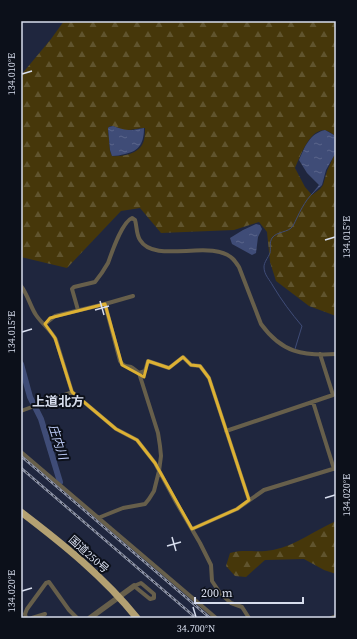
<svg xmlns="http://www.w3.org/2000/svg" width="357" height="639" viewBox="0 0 357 639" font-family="'Source Serif 4','Noto Sans JP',serif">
	<defs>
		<pattern id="forest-firs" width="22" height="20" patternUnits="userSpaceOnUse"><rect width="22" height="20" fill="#46370a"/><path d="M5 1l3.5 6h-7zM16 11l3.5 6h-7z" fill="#60542e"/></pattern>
		<pattern id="water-ripples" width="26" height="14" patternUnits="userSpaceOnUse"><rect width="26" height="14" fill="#3f4c77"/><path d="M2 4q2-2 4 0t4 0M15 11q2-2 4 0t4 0" fill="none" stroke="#5a658b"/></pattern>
	</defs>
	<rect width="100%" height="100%" fill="#1f263e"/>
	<path fill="url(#forest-firs)" fill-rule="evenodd" d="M 64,21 L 336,21 L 336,143 L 334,135 C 314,117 301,154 295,168 L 305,187 L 312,195 L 320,189 L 323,185 L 327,171 L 336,151 L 336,316 L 309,306 L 276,281 L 270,262 L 267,232 L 259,222 L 234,230 L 161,233 L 140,208 L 121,211 L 67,268 L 21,257 L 21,75 L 51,39 ZM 110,126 C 115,126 118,128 122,130 C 130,131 138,128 145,128 C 145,133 145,140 142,145 C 137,154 122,157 112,156 L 110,151 L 108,128 Z
		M 336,521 L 336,574 L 324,570 L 304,559 L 265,560 L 246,577 L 235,576 L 226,566 L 230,553 C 244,549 258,553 273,550 C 297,545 315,530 336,521 Z"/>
	<path fill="url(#water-ripples)" d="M 113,126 C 126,131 131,131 144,128 C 144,142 140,151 125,154 C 120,155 117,156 112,156 L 110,150 L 108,128 L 109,127 Z
		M 325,130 L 334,135 L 336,144 L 335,154 L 326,170 L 322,185 L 311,195 L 319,185 L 307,173 L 299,160 C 305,147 309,134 325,130 Z
		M 256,224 L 260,225 L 262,229 L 258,237 L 256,253 L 252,255 L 232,244 L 230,238 L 243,230 Z"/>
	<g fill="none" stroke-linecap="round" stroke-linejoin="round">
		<path stroke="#3f4c77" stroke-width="1" d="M 295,349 L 302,326 C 291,313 282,301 273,286 C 270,280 264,275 264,267 C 264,262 268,258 270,253 C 271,248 269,243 272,238 C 277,231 288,233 293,226 C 299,214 304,201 314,192"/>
		<path stroke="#3f4c77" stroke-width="6" d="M 21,364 L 30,397 L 41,419 L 60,482"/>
		<path stroke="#675f4b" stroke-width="4" d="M 21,286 C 28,295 30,306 36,315 C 42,324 51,330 56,340 L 72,392 L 116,429 L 137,440 L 155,463 L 176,502 L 200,543 L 211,565 L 212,581 L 220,593 L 231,603 L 242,607 L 249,618
			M 78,310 L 72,289 L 74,287 L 95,282 C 100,276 104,270 108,263 C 112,252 122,222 132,218 L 135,220 C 137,226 136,234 140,240 C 155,265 212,238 233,259 C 235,261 237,264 239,267 L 261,324 C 282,353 303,356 336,354
			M 45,324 L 55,316 L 105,304 L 133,296
			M 139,373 L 145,371 L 148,361 L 169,368 L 183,357 L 191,365 L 200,366 L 209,378 L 249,500
			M 313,402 L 334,469
			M 21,411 L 72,392
			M 226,431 L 333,395 L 320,354
			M 21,452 L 216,618
			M 98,518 L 123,508 L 145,504 L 149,499 L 154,491 L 159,471 L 161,456 L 160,446 L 158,433 L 139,373 C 136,371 133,368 131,367 C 125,366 123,366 120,361 L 105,304
			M 192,529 L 237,509 L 264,490 L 336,468
			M 141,583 L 154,594 L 154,598 L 150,599 L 134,586 Z
			M 26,618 L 25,614 L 27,609 L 46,583 L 49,582 L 69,610 L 77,618
			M 32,618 L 45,614
			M 331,618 L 336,616"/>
		<path stroke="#675f4b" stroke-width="5.5" d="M 90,618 L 134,586"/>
		<path stroke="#b4a172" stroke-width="7" d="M 21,512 C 63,544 104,577 137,618"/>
		<g stroke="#8f95a8" stroke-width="2.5">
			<path id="rail" d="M 21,456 L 210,618
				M 21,468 L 196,618"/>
		</g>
		<use href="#rail" stroke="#0c101a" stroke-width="1" stroke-dasharray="3" stroke-linecap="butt"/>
	</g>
	<path fill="none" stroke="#ddb133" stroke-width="3" stroke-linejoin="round" d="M 105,304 L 122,365 L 144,377 L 148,361 L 169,368 L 183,357 L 191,365 L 200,366 L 209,378 L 249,500 L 237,509 L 192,529 L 155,463 L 137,440 L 116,429 L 72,392 L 55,338 L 45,324 L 50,318 Z"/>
	<path fill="none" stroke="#d7dded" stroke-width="1.5" d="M 22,74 L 32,71M 325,240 L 335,237M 100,301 L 104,315M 95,310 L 109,306M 22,332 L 32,329M 325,498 L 335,495M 172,537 L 176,551M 167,546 L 181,542M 22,591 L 32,588M 193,607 L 196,617"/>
	<g text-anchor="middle" stroke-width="4" stroke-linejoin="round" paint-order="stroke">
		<g font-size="11" fill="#d7dded" stroke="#0c101a">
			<text transform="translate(89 554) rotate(42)" y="4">国道250号</text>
		</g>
		<g font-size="12" font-style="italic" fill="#beccf7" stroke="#0c101a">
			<text transform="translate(58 442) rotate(72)" y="4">庄内川</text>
		</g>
		<g font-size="13" font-weight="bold" fill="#d7dded" stroke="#0c101a">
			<text x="58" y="406">上道北方</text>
		</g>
	</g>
	<rect width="357" height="639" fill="none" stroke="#0c101a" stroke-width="44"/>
	<path d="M195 597v6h108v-6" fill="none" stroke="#d7dded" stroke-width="2"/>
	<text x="201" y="597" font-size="12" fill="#d7dded" stroke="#0c101a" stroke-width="3" paint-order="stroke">200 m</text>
	<rect x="22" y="22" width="313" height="595" fill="none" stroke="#d7dded" stroke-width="1.5"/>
	<g font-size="10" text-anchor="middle" fill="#d7dded">
		<text transform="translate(11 74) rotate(-90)" y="4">134.010°E</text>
		<text transform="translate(346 237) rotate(-90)" y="4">134.015°E</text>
		<text transform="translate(11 332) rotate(-90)" y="4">134.015°E</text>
		<text transform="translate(346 495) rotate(-90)" y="4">134.020°E</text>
		<text transform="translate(11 591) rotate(-90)" y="4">134.020°E</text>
		<text x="196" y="632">34.700°N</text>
	</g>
</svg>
